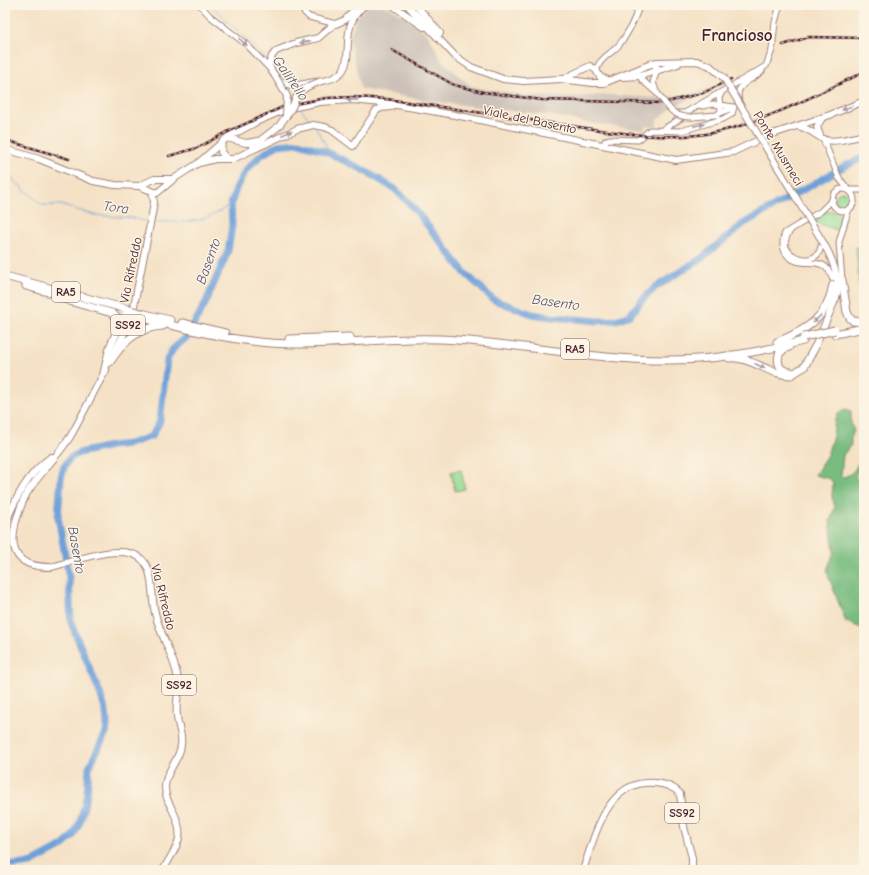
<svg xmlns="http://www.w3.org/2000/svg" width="869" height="875" viewBox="0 0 869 875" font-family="'Comic Neue',sans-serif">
	<rect width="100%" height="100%" fill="#fcf5e5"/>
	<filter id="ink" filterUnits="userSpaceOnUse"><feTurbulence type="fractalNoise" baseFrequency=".025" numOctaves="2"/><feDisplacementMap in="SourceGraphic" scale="8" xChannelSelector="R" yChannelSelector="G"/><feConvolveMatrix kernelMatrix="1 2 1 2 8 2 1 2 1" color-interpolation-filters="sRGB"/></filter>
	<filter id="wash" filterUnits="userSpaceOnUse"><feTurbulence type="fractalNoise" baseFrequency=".012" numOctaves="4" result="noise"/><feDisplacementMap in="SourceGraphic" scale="16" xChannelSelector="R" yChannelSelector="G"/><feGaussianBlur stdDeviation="0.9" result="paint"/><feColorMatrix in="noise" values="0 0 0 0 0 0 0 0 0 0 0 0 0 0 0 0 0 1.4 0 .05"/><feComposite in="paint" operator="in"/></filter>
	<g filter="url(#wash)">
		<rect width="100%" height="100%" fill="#f5e2c6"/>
		<path fill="#cdc2b9" d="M 382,5 L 392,9 L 419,26 L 429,36 L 442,61 L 471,86 L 484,89 L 530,96 L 569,97 L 609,95 L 657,98 L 683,95 L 708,89 L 709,92 L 674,106 L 657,120 L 657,127 L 646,126 L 644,130 L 588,123 L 555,116 L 430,101 L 361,89 L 349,38 L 357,16 L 368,6 Z"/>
		<path fill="#96dd96" stroke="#707e60" d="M835 200a8 8 0 1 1 16 0a8 8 0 1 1-16 0Z
			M 833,211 L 842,217 L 843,221 L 840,231 L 817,223 L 813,219 L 824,212 Z
			M 864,246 L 864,305 L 861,306 L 856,247 Z
			M 461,470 L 465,489 L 455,491 L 451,472 Z"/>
		<path fill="#78bc7f" stroke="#616e55" d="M 846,409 L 851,411 L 851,424 L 854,431 L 851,438 L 851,445 L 843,455 L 841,475 L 843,477 C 854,475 857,465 862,457 L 864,461 L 855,476 L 859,482 L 864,482 L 864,629 L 846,622 L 828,575 L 827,570 L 834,552 L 830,521 L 835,507 L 832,497 L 833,483 L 830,479 L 815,475 L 827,455 L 833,436 L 835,419 L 838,414 Z"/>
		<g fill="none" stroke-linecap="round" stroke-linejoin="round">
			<path stroke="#6ea0d9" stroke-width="1" d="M 211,5 L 268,61
				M 273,66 L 282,78
				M 288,87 L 293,96
				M 300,108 L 312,122
				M 316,128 L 326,145 L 328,153
				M 5,175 L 11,178 L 42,205 L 61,205 L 94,215 L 133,218 L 147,222
				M 153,222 C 188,221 200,226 231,204"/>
			<path stroke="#6ea0d9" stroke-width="7" d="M 5,864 L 16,865 L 31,863 L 61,847 L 73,836 L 80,822 L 87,794 L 89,767 L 106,733 L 107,724 L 106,712 L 100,693 L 71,623 L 69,578 L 58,517 L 61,478 L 64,467 L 70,458 L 79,453 L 111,446 L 129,444 L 152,436 L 160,421 L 167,360 L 173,349 L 187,337 L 206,302 L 228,251 L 232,226 L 231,204 L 237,186 L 246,170 L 260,156 L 278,145 L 299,143 L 322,150 L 360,168 L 395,189 L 412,206 L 465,273 L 494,300 L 532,314 L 552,317 L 598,321 L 616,320 L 630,315 L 641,301 L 656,287 L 702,258 L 743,224 L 845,166 L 864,157"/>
		</g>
	</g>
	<g filter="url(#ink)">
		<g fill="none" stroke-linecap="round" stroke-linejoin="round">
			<g stroke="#a08078" stroke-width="7">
				<path id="minor" d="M 200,5 L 210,16 L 247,45 L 271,70
					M 297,5 L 309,17 L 336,24
					M 651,63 L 658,68 L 653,82 L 656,91
					M 597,71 C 597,60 611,54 618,46 C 629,34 634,19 640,5
					M 639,73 L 642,80 L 658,94
					M 739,101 C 734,83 751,82 762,71
					M 702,106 L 713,104 L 734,107
					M 676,113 L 685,113 L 766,66 L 772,50 L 775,22 L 780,5
					M 718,115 L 721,110 L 719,98 L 722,92
					M 693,117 L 716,115 L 734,107
					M 662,130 L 686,115
					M 823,139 L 839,178 L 847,188
					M 604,145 L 605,141 L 609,139 L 638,140 L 650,130 L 681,131 L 723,119 L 732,114 L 734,107
					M832 200a11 11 0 1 1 22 0a11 11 0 1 1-22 0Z
					M 850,190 L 864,190
					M 791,230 C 769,255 818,272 821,246
					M 832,278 C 827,258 811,265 796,261 C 784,257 780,244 785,233 L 821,211 L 833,199
					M 840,281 L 842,280 L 839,242 L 849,208"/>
			</g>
			<g stroke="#a08078" stroke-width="8">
				<path id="major" d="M 358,5 L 345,20 L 333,25 L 318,38 L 296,43 L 276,51 L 272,56 L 269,65 C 272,75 281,83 291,85 C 299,86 307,83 315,82 C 372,77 328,34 365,5
					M 392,5 L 424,27
					M 407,5 L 455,56 L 471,67 L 503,79 L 524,81 L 561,79 L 593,83 L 604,83 L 656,62 L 697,61 L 710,66
					M 416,5 L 440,33
					M 567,77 L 590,66 L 596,70 L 600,77 L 608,80
					M 622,77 L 640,76 L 678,64
					M 798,126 C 808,128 814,134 823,139 C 831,144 855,137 864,135
					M 820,136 L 817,127 L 822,118
					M 227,138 L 246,143 L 258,141
					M 222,142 L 221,152 L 226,158
					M 253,146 L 279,126 L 284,119
					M 5,149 L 39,159 L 93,181 L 115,185 L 139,186 L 157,193 L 175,178 L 197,164 L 227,138 L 256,122 L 286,109 L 320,102 L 352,100 L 391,104 L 455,115 L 676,160 L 733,152 L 767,136 L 830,115 L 864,101
					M 199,163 L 215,159 L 233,159 L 297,129 L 313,125 L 325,127 L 332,130 L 353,146 L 376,111 L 381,108 L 391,107
					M 139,186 L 154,179 L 174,179
					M 815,347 L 836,298 C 841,280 833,260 824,244
					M 115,351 L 128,326 L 134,306 L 152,214 L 154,202 L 152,192
					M 106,370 C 93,392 83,415 70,437 C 57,457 40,473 27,493 C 22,501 19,512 16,521 C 8,553 18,567 51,567 C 74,562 118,543 139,557 C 154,567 151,592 154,608 C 158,633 174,654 178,679 C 180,691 175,703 177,715 C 177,725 183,735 181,745 C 180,760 165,771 165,787 C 165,795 168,802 172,809 C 187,838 177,845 163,870
					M 5,524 C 16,498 27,474 51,457
					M 583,870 C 595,836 607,778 655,783 C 664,784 674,786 680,794 L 684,827 L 692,858 L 692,870"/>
			</g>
			<g stroke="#a08078" stroke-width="9">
				<path id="highway" d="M 5,276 L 127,309
					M 842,280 L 847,312 L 850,318 L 853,321 L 864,322
					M 26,286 L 55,294
					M 52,293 L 69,301 L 112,313 L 118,319 L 118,329 L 110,347 L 104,373
					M 141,313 L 170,320
					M 139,317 C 193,331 246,345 302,344 C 347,344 393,337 439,339 C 516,342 593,361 670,360 C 715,360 760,352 803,341
					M 182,323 L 225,333
					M 835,334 L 864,328
					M 289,339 L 350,337
					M 777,342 C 807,330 827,318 833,285
					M 789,347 L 784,349 L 779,354 C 777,364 779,371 791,372
					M 729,358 C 751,356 768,375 791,375 L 804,367 L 815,347
					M 110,362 C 123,342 138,327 163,326"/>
			</g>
			<use href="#minor" stroke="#fff" stroke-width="5"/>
			<use href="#major" stroke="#fff" stroke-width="6"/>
			<use href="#highway" stroke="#fff" stroke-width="7"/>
			<g stroke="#4a1f2b" stroke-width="2.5">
				<path id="rail" d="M 783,45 L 809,37 L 864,38
					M 392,50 L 454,85 L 483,92 L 542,100 L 663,103 L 703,93 L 731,79
					M 5,140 L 69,159
					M 169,156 L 197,148 L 227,132 L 285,106 L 326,98 L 355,97 L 387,99 C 444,107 501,116 558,124 C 608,131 662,142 712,133 C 763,123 817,94 864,72"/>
			</g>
			<use href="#rail" stroke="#fcf5e5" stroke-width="1" stroke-dasharray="3" stroke-linecap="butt"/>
			<g stroke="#a08078" stroke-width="7" stroke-linecap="butt">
				<path id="minor-bridge" d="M 658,94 C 669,108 673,118 693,117"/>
			</g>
			<g stroke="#a08078" stroke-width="8" stroke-linecap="butt">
				<path id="major-bridge" d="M 710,66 L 724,78 L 824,244
					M 275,76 L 287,96 L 286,114
					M 284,119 C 301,100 288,93 319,82"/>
			</g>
			<g stroke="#a08078" stroke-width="9" stroke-linecap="butt">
				<path id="highway-bridge" d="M 127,309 L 141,313
					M 126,314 L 139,317
					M 804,337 L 835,330"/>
			</g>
			<use href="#minor-bridge" stroke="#fff" stroke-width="5"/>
			<use href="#major-bridge" stroke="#fff" stroke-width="6"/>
			<use href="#highway-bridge" stroke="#fff" stroke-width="7"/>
		</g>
		<defs><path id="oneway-solid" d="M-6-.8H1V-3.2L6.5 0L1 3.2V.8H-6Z"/></defs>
		<g fill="#ae9aa0">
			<use href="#oneway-solid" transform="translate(243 42) rotate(41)"/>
			<use href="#oneway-solid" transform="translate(305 42) rotate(169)"/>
			<use href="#oneway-solid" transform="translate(352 100) rotate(-179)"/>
			<use href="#oneway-solid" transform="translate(847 108) rotate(158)"/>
			<use href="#oneway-solid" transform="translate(699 125) rotate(-13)"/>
			<use href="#oneway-solid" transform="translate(287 133) rotate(-24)"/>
			<use href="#oneway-solid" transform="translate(817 319) rotate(136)"/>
			<use href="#oneway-solid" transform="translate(760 366) rotate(24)"/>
		</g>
	</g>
	<g text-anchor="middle" stroke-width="3" stroke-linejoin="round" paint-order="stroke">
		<g fill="#fcf5e5" stroke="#7f5f63" stroke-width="1">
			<rect x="52" y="282" width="28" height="20" rx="3"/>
			<rect x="111" y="315" width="34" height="20" rx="3"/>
			<rect x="561" y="339" width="28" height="20" rx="3"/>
			<rect x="162" y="675" width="34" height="20" rx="3"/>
			<rect x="665" y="803" width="34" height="20" rx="3"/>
		</g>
		<g font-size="12" font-weight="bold" fill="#4a1f2b">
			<text x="66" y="296">RA5</text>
			<text x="128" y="329">SS92</text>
			<text x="575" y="353">RA5</text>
			<text x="179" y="689">SS92</text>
			<text x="682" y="817">SS92</text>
		</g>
		<g font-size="13" fill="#4a1f2b" stroke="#fcf5e5">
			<text transform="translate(530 119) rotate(12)" y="5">Viale del Basento</text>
			<text transform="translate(779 148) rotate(59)" y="5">Ponte Musmeci</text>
			<text transform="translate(130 270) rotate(-78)" y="5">Via Rifreddo</text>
			<text transform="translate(164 597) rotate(76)" y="5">Via Rifreddo</text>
		</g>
		<g font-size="14" font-style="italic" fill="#585371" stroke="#fcf5e5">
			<text transform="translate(291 78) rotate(55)" y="5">Gallitello</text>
			<text transform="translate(116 207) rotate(8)" y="5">Tora</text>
			<text transform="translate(208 261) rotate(-70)" y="5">Basento</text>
			<text transform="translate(556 302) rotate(8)" y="5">Basento</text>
			<text transform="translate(77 550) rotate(80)" y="5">Basento</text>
		</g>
		<g font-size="17" font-weight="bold" fill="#4a1f2b" stroke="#fcf5e5">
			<text x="737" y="41">Francioso</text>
		</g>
	</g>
	<rect width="869" height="875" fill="none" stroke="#fcf5e5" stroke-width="20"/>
</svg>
